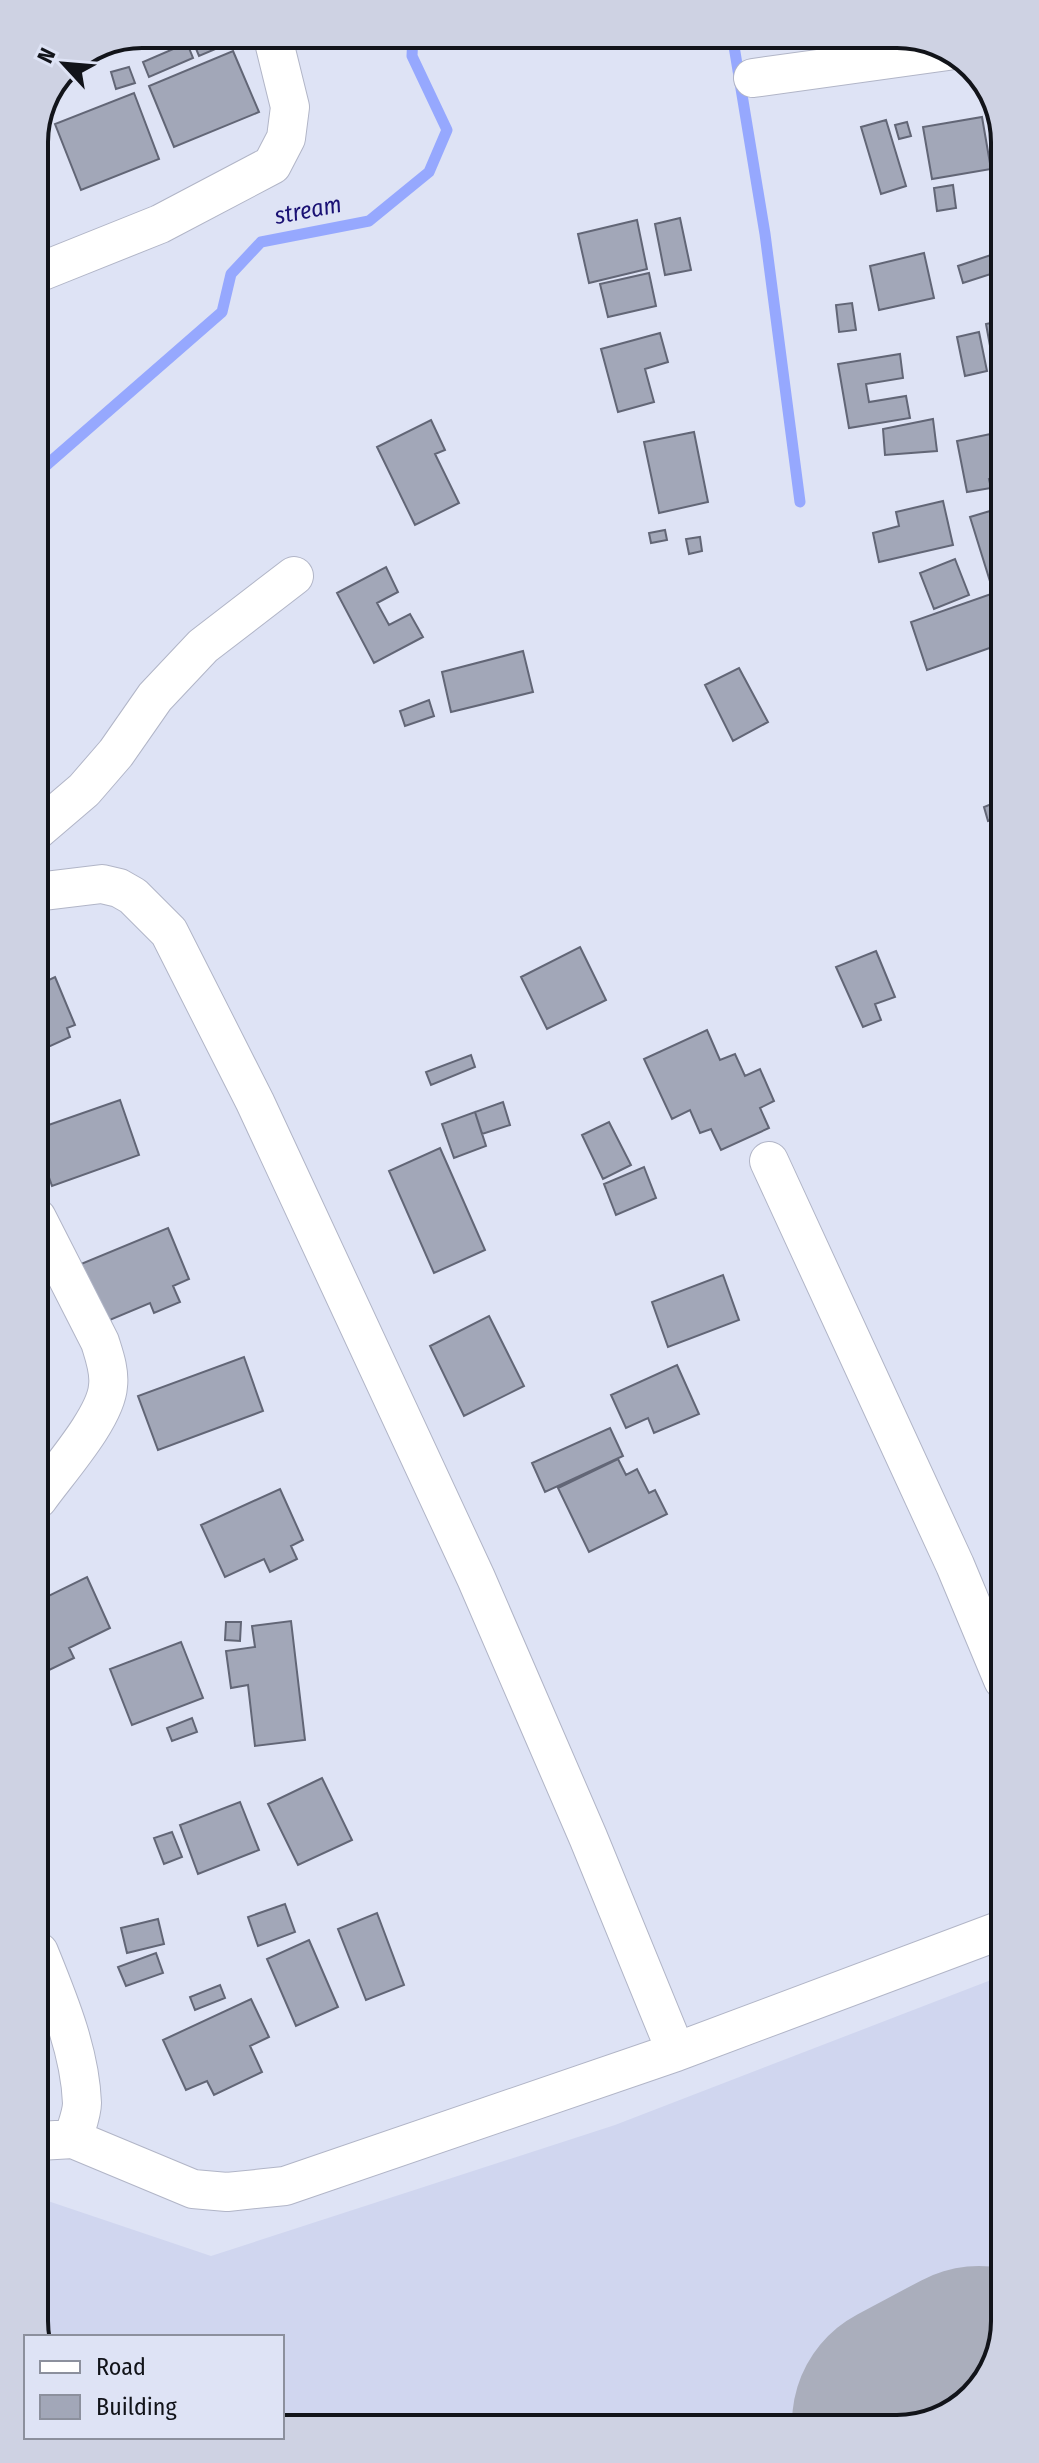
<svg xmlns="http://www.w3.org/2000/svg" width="1039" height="2463" viewBox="0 0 1039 2463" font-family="'Fira Sans Condensed',sans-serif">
	<rect width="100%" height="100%" fill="#dee3f5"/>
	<path fill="#d0d6ef" d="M 1004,1975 L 1005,2321 L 983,2386 L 931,2423 L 282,2428 L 282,2337 L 40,2337 L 39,2198 L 211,2256 L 615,2125 Z"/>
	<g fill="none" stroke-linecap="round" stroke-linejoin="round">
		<path stroke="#96a8fe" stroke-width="11" d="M 732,34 L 765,234 L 800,502
			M 35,472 L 42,469 L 222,312 L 231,274 L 261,242 L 369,221 L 429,172 L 447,130 L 412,56 L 413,34"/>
		<path stroke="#aaaebc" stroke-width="246" d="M 915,2423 L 979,2389"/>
	</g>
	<path fill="#a2a7b8" stroke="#626676" stroke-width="2" d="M 203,34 L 236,34 L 239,39 L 199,56 L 192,39 Z
		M 187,43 L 193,58 L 149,77 L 143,62 Z
		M 233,51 L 259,112 L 174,147 L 149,86 Z
		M 129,67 L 135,83 L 116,89 L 111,72 Z
		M 134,93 L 159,159 L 81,190 L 55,124 Z
		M 989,93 L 999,108 L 999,125 L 996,126 L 987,94 Z
		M 982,117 L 991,169 L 932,179 L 923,127 Z
		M 886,120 L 906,186 L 881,194 L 861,127 Z
		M 907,122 L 911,136 L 899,139 L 895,125 Z
		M 953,185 L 956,208 L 937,211 L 934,188 Z
		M 680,218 L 691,270 L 665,275 L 655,224 Z
		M 637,220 L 647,269 L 589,283 L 578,234 Z
		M 1000,252 L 1000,271 L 963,283 L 958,266 Z
		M 924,253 L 934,298 L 879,310 L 870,266 Z
		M 649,273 L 656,306 L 608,317 L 600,284 Z
		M 852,303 L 856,330 L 839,332 L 836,305 Z
		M 1000,321 L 1000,383 L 997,384 L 986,324 Z
		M 979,332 L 987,371 L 965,376 L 957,337 Z
		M 660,333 L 668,362 L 645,369 L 654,402 L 618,412 L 601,349 Z
		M 900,354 L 903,378 L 866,384 L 869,402 L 906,396 L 910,418 L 849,428 L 838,364 Z
		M 933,419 L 937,451 L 885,455 L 883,429 Z
		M 431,420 L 445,450 L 435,454 L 459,503 L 415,525 L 377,447 Z
		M 694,432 L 708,502 L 659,513 L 644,442 Z
		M 1000,432 L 1000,476 L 989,479 L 991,488 L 967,492 L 957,441 Z
		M 943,501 L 953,545 L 879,562 L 873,533 L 899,526 L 896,512 Z
		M 1000,508 L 1001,588 L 993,591 L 970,517 Z
		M 665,530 L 667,540 L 651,543 L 649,533 Z
		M 700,537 L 702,551 L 689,554 L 686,539 Z
		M 955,559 L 969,595 L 934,609 L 920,573 Z
		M 386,567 L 398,592 L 377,603 L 389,625 L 410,614 L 423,637 L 374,663 L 337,593 Z
		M 991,594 L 1001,622 L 1001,644 L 927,670 L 911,622 Z
		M 523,651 L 533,692 L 451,712 L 442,672 Z
		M 739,668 L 768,722 L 733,741 L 705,685 Z
		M 429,700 L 434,716 L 405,726 L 400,711 Z
		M 1001,800 L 1001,817 L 988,821 L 984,807 Z
		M 580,947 L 606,1000 L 547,1029 L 521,977 Z
		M 876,951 L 895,997 L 875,1004 L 881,1020 L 863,1027 L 836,967 Z
		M 55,977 L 75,1025 L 67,1028 L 70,1037 L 46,1048 L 41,1036 L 36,1038 L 36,986 Z
		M 707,1030 L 720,1060 L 735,1054 L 745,1076 L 760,1069 L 774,1101 L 760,1108 L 769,1128 L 721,1150 L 711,1129 L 700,1133 L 690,1110 L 672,1119 L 644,1059 Z
		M 471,1055 L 475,1067 L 431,1085 L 426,1072 Z
		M 1002,1072 L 1002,1105 L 991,1077 Z
		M 120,1100 L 139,1155 L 52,1186 L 37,1143 L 37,1129 Z
		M 503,1102 L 510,1125 L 482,1134 L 475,1112 Z
		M 475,1112 L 486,1146 L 454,1158 L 442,1124 Z
		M 609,1122 L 631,1165 L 603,1179 L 582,1135 Z
		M 440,1148 L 485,1250 L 434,1273 L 389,1171 Z
		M 644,1167 L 656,1198 L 616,1215 L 604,1184 Z
		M 168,1228 L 189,1279 L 173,1286 L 180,1302 L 154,1313 L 150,1303 L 105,1322 L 81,1264 Z
		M 723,1275 L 739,1320 L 668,1347 L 652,1302 Z
		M 489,1316 L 524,1386 L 464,1416 L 430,1346 Z
		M 244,1357 L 263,1411 L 158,1450 L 138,1396 Z
		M 677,1365 L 699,1414 L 654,1433 L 648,1418 L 626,1428 L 611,1395 Z
		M 610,1428 L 623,1456 L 545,1492 L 532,1463 Z
		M 618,1459 L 626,1475 L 637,1469 L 649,1493 L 655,1490 L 667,1514 L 589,1552 L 558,1488 Z
		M 280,1489 L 303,1540 L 291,1546 L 297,1559 L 270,1572 L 264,1559 L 225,1577 L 201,1525 Z
		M 87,1577 L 110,1628 L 69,1648 L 74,1658 L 45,1672 L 38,1662 L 38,1601 Z
		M 291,1621 L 305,1740 L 255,1746 L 248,1685 L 231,1688 L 226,1651 L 255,1647 L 252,1626 Z
		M 226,1622 L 241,1622 L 240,1641 L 225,1640 Z
		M 181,1642 L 203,1698 L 132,1725 L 110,1669 Z
		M 192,1718 L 197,1732 L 172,1741 L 167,1728 Z
		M 322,1778 L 352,1840 L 298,1865 L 268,1804 Z
		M 240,1802 L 259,1850 L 198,1874 L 180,1825 Z
		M 172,1832 L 182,1857 L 164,1864 L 154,1838 Z
		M 285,1904 L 295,1932 L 258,1946 L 248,1917 Z
		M 377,1913 L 404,1985 L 366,2000 L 338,1929 Z
		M 158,1919 L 164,1944 L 127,1953 L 121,1928 Z
		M 309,1940 L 338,2007 L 296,2026 L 267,1959 Z
		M 156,1953 L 163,1973 L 126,1986 L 118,1967 Z
		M 220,1985 L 225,1998 L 195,2010 L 190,1997 Z
		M 251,1999 L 269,2037 L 250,2046 L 262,2072 L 214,2095 L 207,2081 L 186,2090 L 163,2040 Z"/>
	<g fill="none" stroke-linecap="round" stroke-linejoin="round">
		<g stroke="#b1b5c7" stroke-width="40">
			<path id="street" d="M 753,78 L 948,51
				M 35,274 L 160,224 L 272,165 L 286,138 L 290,107 L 272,34
				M 36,831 L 84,790 L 116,753 L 155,697 L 203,646 L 294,576
				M 36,892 L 102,884 L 119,888 L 133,896 L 169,932 L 255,1102 L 476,1578 L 588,1837 L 676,2052
				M 769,1161 L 955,1565 L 1003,1680
				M 37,1218 L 100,1342 C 104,1355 110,1371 108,1386 C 106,1418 57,1472 38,1499
				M 39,1952 C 58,1999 80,2051 82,2103 C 82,2114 76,2128 73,2139
				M 39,2141 L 73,2139 L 193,2189 L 227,2192 L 285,2186 L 676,2052 L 1004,1929"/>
		</g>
		<use href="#street" stroke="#fff" stroke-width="38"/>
	</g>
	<g text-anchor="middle" stroke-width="6" stroke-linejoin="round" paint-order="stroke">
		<g font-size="24" font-style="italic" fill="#1a1174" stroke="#dee3f5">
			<text transform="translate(308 210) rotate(-11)" y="8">stream</text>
		</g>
	</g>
	<path d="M0 0H1039V2463H0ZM142 48H897A94 94 0 0 1 991 142V2321A94 94 0 0 1 897 2415H142A94 94 0 0 1 48 2321V142A94 94 0 0 1 142 48Z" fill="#ced2e3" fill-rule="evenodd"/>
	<path fill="none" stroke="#12141a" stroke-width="4" d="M142 48H897A94 94 0 0 1 991 142V2321A94 94 0 0 1 897 2415H142A94 94 0 0 1 48 2321V142A94 94 0 0 1 142 48Z"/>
	<rect x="24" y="2335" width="260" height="104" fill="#dee3f5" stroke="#8c909d" stroke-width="2"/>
	<rect x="40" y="2361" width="40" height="12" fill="#ffffff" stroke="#8c909d" stroke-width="2"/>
	<text x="96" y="2375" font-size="24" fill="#12141a">Road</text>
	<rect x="40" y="2395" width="40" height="24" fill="#a2a7b8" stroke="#8c909d" stroke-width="2"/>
	<text x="96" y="2415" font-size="24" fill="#12141a">Building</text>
	<g transform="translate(64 64) rotate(296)" stroke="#dee3f5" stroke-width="6" paint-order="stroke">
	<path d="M0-6L14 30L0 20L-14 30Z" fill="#12141a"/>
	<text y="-12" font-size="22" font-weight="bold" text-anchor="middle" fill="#12141a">N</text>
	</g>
</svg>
